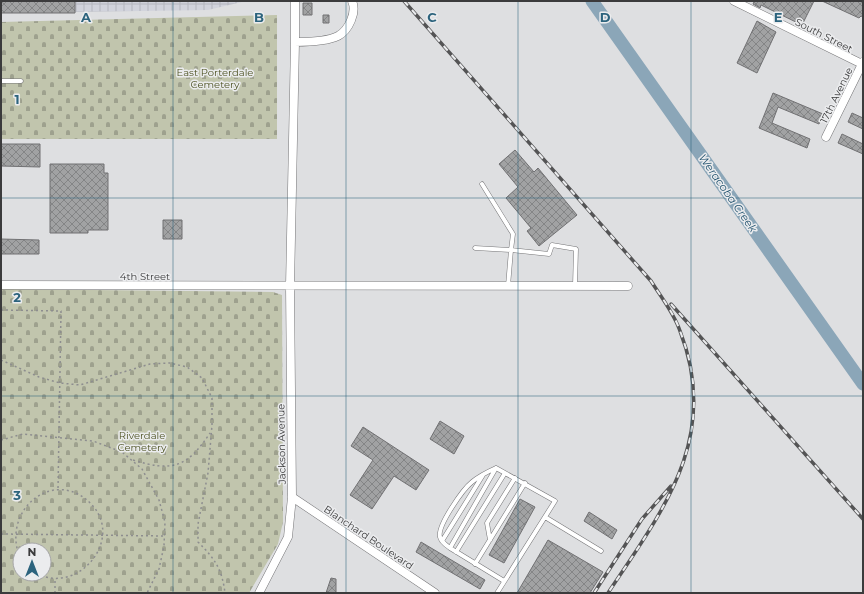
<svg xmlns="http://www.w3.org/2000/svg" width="864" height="594" viewBox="0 0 864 594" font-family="Montserrat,sans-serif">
	<defs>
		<pattern id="industrial-grid" width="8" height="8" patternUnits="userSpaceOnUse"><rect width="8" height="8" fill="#d1d3dc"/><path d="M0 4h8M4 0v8" fill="none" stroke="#b4b6be"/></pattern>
		<pattern id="cemetery-stones" width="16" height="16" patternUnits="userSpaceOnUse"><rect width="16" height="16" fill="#c1c5ad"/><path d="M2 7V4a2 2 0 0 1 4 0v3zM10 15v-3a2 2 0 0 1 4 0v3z" fill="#9ea18e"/></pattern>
		<pattern id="building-cross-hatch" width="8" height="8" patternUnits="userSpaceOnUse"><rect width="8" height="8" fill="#a1a2a3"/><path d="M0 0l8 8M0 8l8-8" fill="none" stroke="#848586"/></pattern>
	</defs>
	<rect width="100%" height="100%" fill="#dedfe1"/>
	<path fill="url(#industrial-grid)" d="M 1,1 L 246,1 L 208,10 L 1,13 Z"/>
	<path fill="url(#cemetery-stones)" fill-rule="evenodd" d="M 277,15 L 277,139 L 1,139 L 1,22 Z
		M 1,289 L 273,292 L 282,295 L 283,522 L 278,544 L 249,593 L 1,593 ZM 20,550 L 44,550 L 44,574 L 20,574 Z"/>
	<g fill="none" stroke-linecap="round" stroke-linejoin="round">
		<path stroke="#8ba6b8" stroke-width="13" d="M 592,1 L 863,384"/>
	</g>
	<path fill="url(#building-cross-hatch)" stroke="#717173" d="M 1,1 L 75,1 L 75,13 L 1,13 Z
		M 752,1 L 814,1 L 802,25 L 761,5 L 760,8 L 753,4 L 754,2 Z
		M 822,1 L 863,1 L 863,17 L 861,16 L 859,18 Z
		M 303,3 L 312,3 L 312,15 L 303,15 Z
		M 323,15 L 329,15 L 329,23 L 323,23 Z
		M 757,21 L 776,32 L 757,73 L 737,63 Z
		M 773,93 L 823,114 L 819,124 L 778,107 L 772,123 L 810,139 L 807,148 L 759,128 Z
		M 852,113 L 863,118 L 863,129 L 848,122 Z
		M 842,134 L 863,144 L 863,154 L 838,143 Z
		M 1,144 L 40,144 L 40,167 L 1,166 Z
		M 515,150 L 534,172 L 538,168 L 577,215 L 539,246 L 527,231 L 531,228 L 506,198 L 518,187 L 499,164 Z
		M 50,164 L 104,164 L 104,173 L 108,173 L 108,230 L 88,230 L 88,233 L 50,233 Z
		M 163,220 L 182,220 L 182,239 L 163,239 Z
		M 1,239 L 39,240 L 39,254 L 1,254 Z
		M 440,421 L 464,436 L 454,454 L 430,439 Z
		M 363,427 L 429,470 L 416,490 L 394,476 L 372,509 L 350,495 L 373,460 L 351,446 Z
		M 520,499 L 535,507 L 504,563 L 489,555 Z
		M 589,512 L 617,530 L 612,539 L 584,521 Z
		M 548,540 L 603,572 L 590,593 L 517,593 Z
		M 421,542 L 485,580 L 480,589 L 416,552 Z
		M 331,578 L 336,579 L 336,593 L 326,593 Z"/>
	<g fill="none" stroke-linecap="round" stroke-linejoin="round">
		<g stroke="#757577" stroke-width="5">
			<path id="service" d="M 1,81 L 21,81
				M 482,184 L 513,234 L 511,250 L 549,254 L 552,245 L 576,249 L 575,286
				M 475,248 L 511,250 L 508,286
				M 545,517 L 601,551
				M 490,540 L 487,523 L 515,478
				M 442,541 L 483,475
				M 450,548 L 496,468
				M 456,552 L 505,473
				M 475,564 L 525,483
				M 497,593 L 555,501 L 496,468 C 487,472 479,476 472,482 C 463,489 437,526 440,537 C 441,542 446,545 450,548 L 504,581"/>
		</g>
		<g stroke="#757577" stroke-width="9">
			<path id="minor" d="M 295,1 L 295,42 C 306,42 328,41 338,36 C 349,30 357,12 352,1
				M 734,1 L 862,64
				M 826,137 L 863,62
				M 1,285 L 628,286
				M 292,497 L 435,593
				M 259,593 L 288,537 L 292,497 L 290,286 L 295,42"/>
		</g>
		<path stroke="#8d8d8f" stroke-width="1.5" stroke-dasharray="2 3" stroke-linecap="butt" d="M 1,310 L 61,311 L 58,490
			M 1,360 L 39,377 L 60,383 L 80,385 L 150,364 L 170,363 L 187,367 L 202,378 L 212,398 L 212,425 L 208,473 L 198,524 L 198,542 C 215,559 222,569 225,593
			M 1,440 L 23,434 L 93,441 L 122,452 L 142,469 L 159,500 L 165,522 L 164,546 L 159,569 L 147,593
			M 133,460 C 172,472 187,468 210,433
			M 1,534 L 165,536
			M 20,558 C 0,508 57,465 93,506 C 123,541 78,594 38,574
			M 55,593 L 55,579"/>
		<use href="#service" stroke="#fff" stroke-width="4"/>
		<use href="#minor" stroke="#fff" stroke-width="8"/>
		<g stroke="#545455" stroke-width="3.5">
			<path id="rail" d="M 404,1 L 651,281 C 661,297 674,313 680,331 C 721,436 664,509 608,593
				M 671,304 L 863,519
				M 594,593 L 642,519 L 671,486"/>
		</g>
		<use href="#rail" stroke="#ebecee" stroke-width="2" stroke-dasharray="6" stroke-linecap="butt"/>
	</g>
	<path fill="none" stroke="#2c637d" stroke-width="1" stroke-opacity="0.55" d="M 173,1 L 173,593M 346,1 L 346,593M 518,1 L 518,593M 691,1 L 691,593M 1,198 L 863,198M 1,396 L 863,396"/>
	<g text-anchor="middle" stroke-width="3" stroke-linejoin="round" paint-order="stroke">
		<g font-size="10" fill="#3b3b3c" stroke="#ebecee">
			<text transform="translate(824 35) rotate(27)" y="4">South Street</text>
			<text transform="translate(836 95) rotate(-64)" y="4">17th Avenue</text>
			<text x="145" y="280">4th Street</text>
			<text transform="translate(281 444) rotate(-91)" y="4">Jackson Avenue</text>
			<text transform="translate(369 537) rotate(34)" y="4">Blanchard Boulevard</text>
		</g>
		<g font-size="10" fill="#4d5222" stroke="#ebecee">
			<text x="215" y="76">East Porterdale<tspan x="215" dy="12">Cemetery</tspan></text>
			<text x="142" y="439">Riverdale<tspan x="142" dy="12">Cemetery</tspan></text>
		</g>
		<g font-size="11" font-style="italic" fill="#22536f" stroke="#ebecee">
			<text transform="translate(728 193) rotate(55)" y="4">Weracoba Creek</text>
		</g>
	</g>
	<g font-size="13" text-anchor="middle" font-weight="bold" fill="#2c637d" stroke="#ebecee" stroke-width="3" stroke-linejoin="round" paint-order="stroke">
		<text x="86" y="22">A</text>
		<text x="259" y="22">B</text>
		<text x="432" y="22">C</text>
		<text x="605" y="22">D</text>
		<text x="778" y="22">E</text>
		<text x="17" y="104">1</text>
		<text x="17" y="302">2</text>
		<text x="17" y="500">3</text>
	</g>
	<rect width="864" height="594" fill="none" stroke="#3b3b3c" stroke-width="4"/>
	<g transform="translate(32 562)"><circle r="19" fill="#ebecee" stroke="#a5a5a7"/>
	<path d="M0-3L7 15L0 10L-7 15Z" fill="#2c637d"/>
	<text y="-6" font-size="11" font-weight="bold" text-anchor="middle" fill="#3b3b3c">N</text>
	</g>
</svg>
